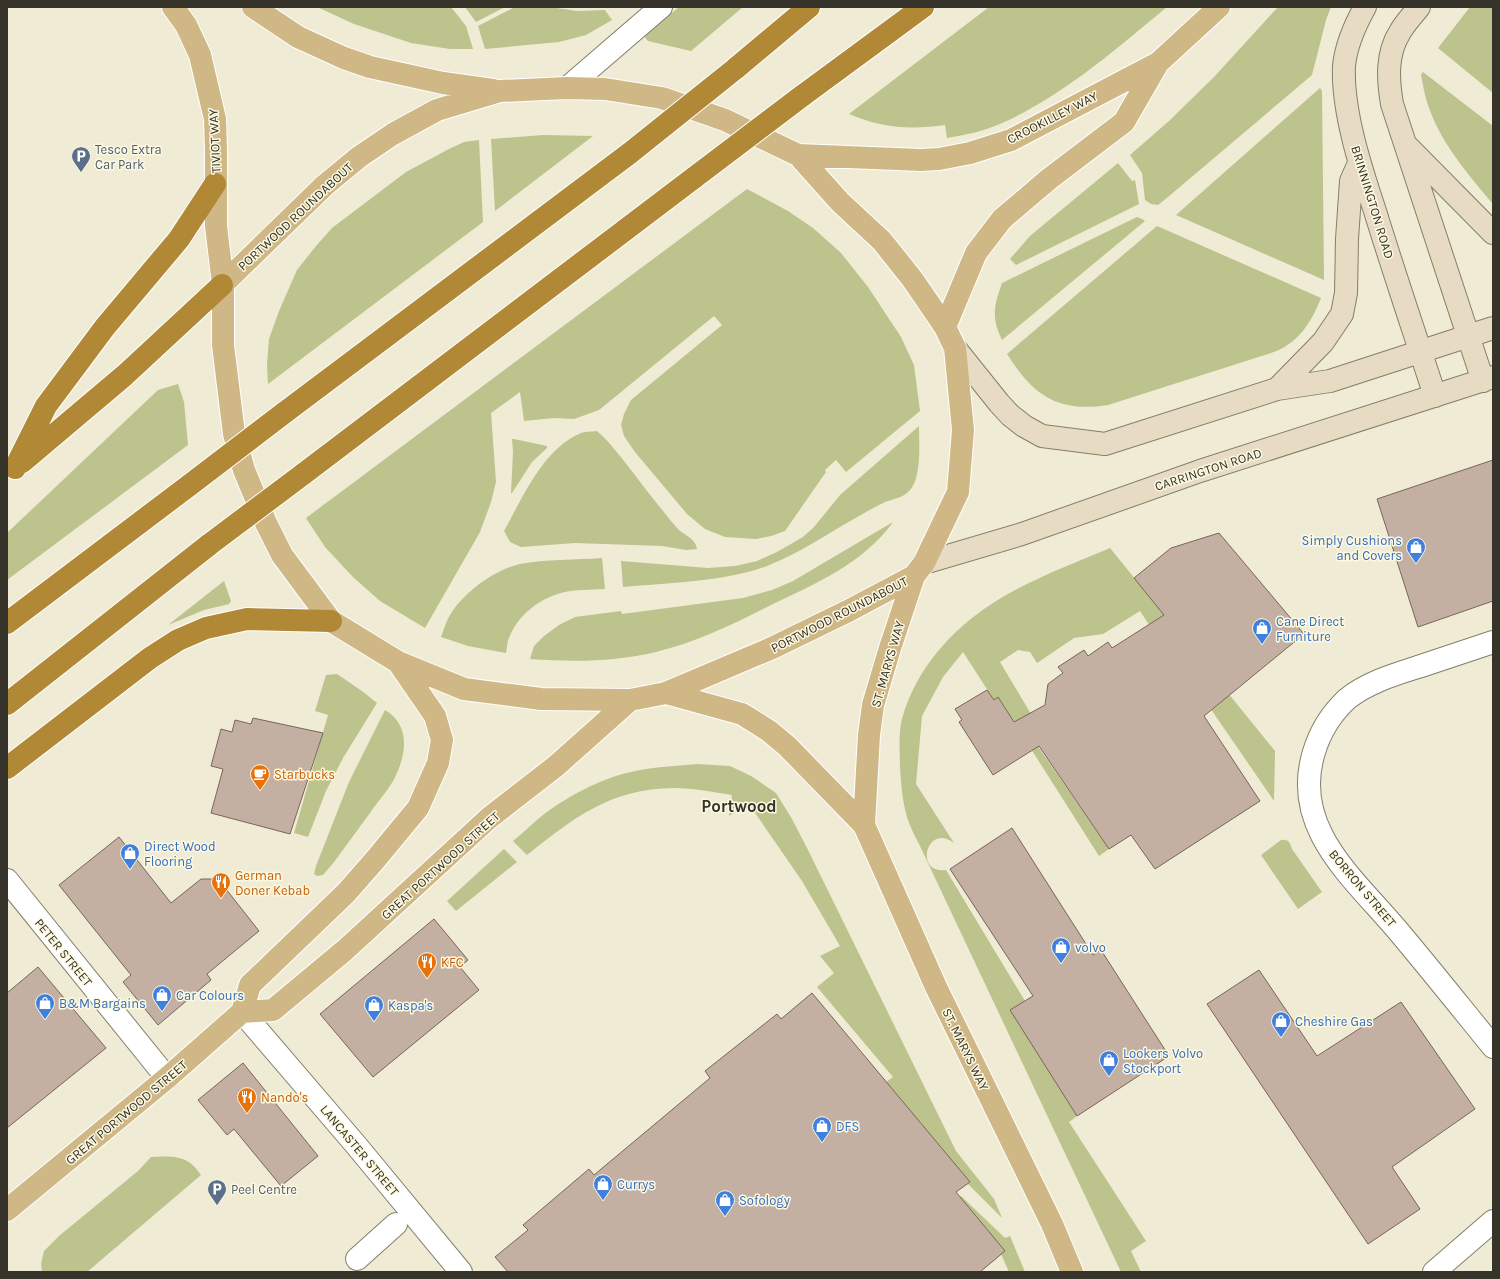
<svg xmlns="http://www.w3.org/2000/svg" width="1500" height="1279" viewBox="0 0 1500 1279" font-family="Karla,sans-serif">
	<rect width="100%" height="100%" fill="#f0ebd4"/>
	<path fill="#bcc38d" d="M 317,7 L 451,7 L 466,26 L 473,49 L 450,49 L 411,43 L 354,24 Z
		M 465,7 L 505,7 L 476,22 Z
		M 515,7 L 550,7 L 577,11 L 605,10 L 612,20 L 586,35 L 559,42 L 485,49 L 478,26 Z
		M 679,7 L 743,7 L 691,51 L 648,41 L 644,36 Z
		M 989,7 L 1167,7 C 1116,49 1063,96 1002,123 C 985,131 965,135 947,138 L 945,125 C 911,130 881,128 849,114 Z
		M 1278,7 L 1331,7 L 1326,20 L 1312,75 L 1168,197 L 1158,205 L 1151,204 L 1145,200 L 1142,173 L 1130,155 L 1169,121 L 1214,77 Z
		M 1470,7 L 1493,7 L 1493,93 L 1438,48 Z
		M 1423,72 L 1493,126 L 1493,204 C 1467,173 1439,141 1427,102 C 1424,93 1423,84 1421,75 Z
		M 1320,88 L 1322,91 L 1324,280 L 1176,215 Z
		M 543,135 L 593,136 L 495,211 L 491,139 Z
		M 479,140 L 483,222 L 268,384 L 267,364 L 269,339 L 279,311 L 297,270 L 316,246 L 332,228 L 406,172 L 447,150 L 464,142 Z
		M 1118,163 L 1132,181 L 1135,180 L 1139,204 L 1016,265 L 1010,259 L 1030,236 Z
		M 747,189 L 788,211 L 813,228 L 841,253 L 868,287 L 901,337 L 914,365 L 920,411 L 846,472 L 836,460 L 825,470 L 826,472 L 785,531 L 771,536 L 756,539 L 725,537 L 705,529 L 687,514 L 635,452 L 624,436 L 621,425 L 624,414 L 631,400 L 722,325 L 714,316 L 599,410 L 574,419 L 554,418 L 524,421 L 520,392 L 491,413 L 496,482 L 491,502 L 480,532 L 425,628 L 380,601 L 353,577 L 325,547 L 306,518 Z
		M 1137,217 L 1142,219 L 1145,221 L 1002,340 C 991,317 994,306 1002,283 Z
		M 1157,226 L 1321,298 C 1314,316 1303,336 1286,346 C 1280,350 1274,352 1268,354 L 1108,405 C 1057,413 1033,395 1007,354 Z
		M 178,384 L 184,402 L 188,445 L 7,580 L 7,533 L 158,390 Z
		M 919,426 C 919,443 922,479 909,491 C 903,498 893,499 885,502 C 876,506 868,511 861,515 C 830,532 800,553 767,566 C 725,582 668,583 623,587 L 621,561 L 708,568 L 735,566 L 757,561 L 777,552 L 803,537 L 814,527 L 840,495 Z
		M 597,431 C 612,444 622,459 635,475 C 646,490 659,506 671,521 C 674,524 676,527 679,530 C 686,536 696,539 697,549 L 686,550 L 662,546 L 575,543 L 521,547 L 510,542 L 504,531 C 523,497 543,449 581,433 C 586,431 592,432 597,431 Z
		M 512,439 L 514,439 L 547,446 L 547,448 L 532,462 L 512,493 L 511,493 L 513,452 Z
		M 893,522 C 864,563 815,584 771,605 C 734,624 697,642 656,652 C 615,662 572,662 530,659 L 534,646 L 544,636 L 559,625 L 575,617 L 621,611 L 622,614 L 743,598 L 772,590 L 793,581 Z
		M 1110,548 L 1275,751 L 1274,801 L 1197,689 L 1173,661 L 1140,611 L 1103,634 L 1074,638 L 1037,663 L 1030,652 L 1018,650 L 1000,662 L 1046,739 L 1037,745 L 1109,849 L 1099,856 L 998,697 L 994,700 L 963,652 L 943,677 L 922,716 L 916,784 L 954,843 C 927,822 913,874 946,870 L 1025,1001 L 1077,1116 L 1069,1122 L 1146,1241 L 1131,1251 L 1141,1272 L 1121,1272 L 919,844 C 914,834 908,823 906,813 C 902,798 901,782 900,768 C 900,752 898,735 902,719 C 913,679 939,644 972,618 C 1012,586 1063,568 1110,548 Z
		M 602,558 L 605,589 C 591,590 575,589 561,593 C 539,599 518,615 509,638 C 507,642 507,648 506,653 L 468,646 L 441,637 C 444,630 446,621 450,615 C 464,592 494,570 520,564 C 545,559 577,560 602,558 Z
		M 224,581 L 231,601 L 229,604 L 204,610 L 168,625 Z
		M 337,674 L 362,691 L 377,703 L 343,758 L 326,791 L 308,837 L 294,833 L 328,715 L 315,711 L 326,675 Z
		M 385,710 C 412,726 406,757 393,781 C 387,792 377,802 370,813 C 358,829 346,846 334,862 L 323,875 L 317,876 L 314,874 L 316,866 L 349,782 Z
		M 697,764 L 730,766 L 751,776 L 776,793 L 792,819 L 807,848 L 956,1151 L 994,1199 L 1002,1218 L 968,1184 L 969,1182 L 886,1082 L 893,1077 L 817,987 L 834,973 L 820,956 L 840,946 L 802,881 L 749,804 L 729,816 L 732,795 C 713,792 694,788 674,788 C 610,789 575,817 527,855 L 513,841 C 523,833 533,823 543,815 C 565,798 600,779 627,773 C 650,767 674,766 697,764 Z
		M 1281,840 C 1289,839 1290,843 1292,849 L 1322,892 L 1298,909 L 1261,855 Z
		M 504,849 L 517,862 L 456,911 L 447,901 Z
		M 151,1157 C 174,1156 188,1155 201,1175 L 87,1272 L 42,1272 L 41,1264 L 44,1251 L 59,1236 L 138,1171 Z
		M 961,1196 L 1005,1238 L 1010,1236 L 1025,1272 L 1009,1272 L 1001,1254 L 960,1197 Z"/>
	<path fill="#c4b0a2" stroke="#786659" d="M 1493,460 L 1493,601 L 1418,627 L 1377,499 Z
		M 1219,533 L 1304,634 L 1204,716 L 1260,801 L 1155,869 L 1131,835 L 1109,849 L 1039,746 L 993,775 L 959,722 L 962,720 L 955,709 L 987,690 L 994,700 L 998,697 L 1014,722 L 1045,705 L 1048,684 L 1063,673 L 1058,667 L 1084,650 L 1088,656 L 1108,642 L 1112,648 L 1164,615 L 1134,578 L 1171,548 Z
		M 253,718 L 323,733 L 290,834 L 211,813 L 223,769 L 211,766 L 221,729 L 232,732 L 235,720 L 251,724 Z
		M 1012,828 L 1093,955 L 1101,950 L 1169,1056 L 1077,1116 L 1010,1010 L 1033,996 L 950,869 Z
		M 119,837 L 171,903 L 201,879 L 218,879 L 259,931 L 207,974 L 211,980 L 158,1025 L 123,982 L 131,975 L 59,885 Z
		M 434,919 L 468,960 L 460,967 L 479,990 L 373,1077 L 320,1014 Z
		M 38,967 L 106,1048 L 7,1128 L 7,993 Z
		M 1259,970 L 1317,1056 L 1401,1002 L 1475,1109 L 1392,1167 L 1420,1209 L 1368,1244 L 1207,1004 Z
		M 812,993 L 970,1182 L 956,1192 L 1005,1251 L 980,1272 L 508,1272 L 495,1257 L 528,1230 L 523,1225 L 589,1169 L 594,1175 L 710,1078 L 705,1071 L 777,1014 L 781,1019 Z
		M 243,1063 L 318,1156 L 281,1186 L 234,1129 L 227,1135 L 198,1100 Z"/>
	<g fill="none" stroke-linecap="round" stroke-linejoin="round">
		<g stroke="#837f6a" stroke-width="24">
			<path id="street" d="M 567,88 L 661,7
				M 1493,642 C 1469,650 1445,658 1421,666 C 1396,674 1368,682 1347,699 C 1332,713 1320,732 1314,752 C 1290,829 1355,879 1399,932 C 1431,970 1462,1009 1493,1047
				M 7,880 L 167,1078
				M 242,1012 L 356,1145 L 461,1272
				M 357,1259 L 396,1224
				M 1434,1272 L 1493,1221"/>
		</g>
		<g stroke="#837f6a" stroke-width="24">
			<path id="secondary" d="M 1365,7 C 1355,25 1346,45 1344,66 C 1342,111 1361,169 1375,211 C 1394,273 1415,334 1435,396
				M 1419,7 C 1413,15 1405,23 1400,32 C 1386,54 1388,80 1392,104 L 1483,381
				M 1409,148 L 1493,233
				M 955,348 L 999,403 L 1010,415 L 1024,426 L 1042,436 L 1105,444 L 1277,389 L 1330,381 L 1493,328
				M 1277,389 L 1323,342 L 1342,314 L 1346,293 L 1347,239 L 1351,181 L 1359,163
				M 924,563 L 1022,534 L 1200,471 L 1493,377"/>
		</g>
		<g stroke="#fff" stroke-width="24">
			<path id="primary" d="M 173,7 L 186,25 L 200,55 L 215,119 L 216,149 L 216,226 L 223,284
				M 253,7 L 298,37 L 344,58 L 370,67 L 443,83 L 493,90
				M 567,88 L 605,89 L 662,98 L 725,120 L 798,155 L 840,202 L 882,241 L 913,280 L 945,327 L 955,348 L 963,430 L 958,492 L 924,563 L 914,576 L 848,611 L 772,648 L 666,693 L 630,700 L 541,699 L 464,689 L 398,662 L 331,621 L 282,555 L 266,523 L 244,470 L 234,434 L 223,345 L 223,284 L 325,185 L 359,157 L 393,134 L 437,110 L 500,91 Z
				M 798,155 L 921,160 L 939,159 L 970,153 L 1011,140 L 1158,63 L 1219,7
				M 945,327 L 976,253 L 1002,219 L 1049,179 L 1124,122 L 1158,63
				M 666,693 L 742,714 L 769,731 L 787,746 L 864,825 L 936,987 L 1052,1224 L 1072,1272
				M 864,825 L 869,735 L 873,705 L 890,648 L 914,576
				M 242,1012 L 273,1010 L 345,950 L 489,818 L 556,766 L 630,700
				M 7,1210 L 167,1078 L 242,1012 L 250,985 L 346,893 L 375,860 L 418,808 L 438,763 L 442,740 L 435,716 L 398,662"/>
		</g>
		<g stroke="#fff" stroke-width="24">
			<path id="highway" d="M 735,69 L 809,7
				M 802,96 L 923,7
				M 284,413 L 630,153
				M 22,462 L 125,375 L 222,285
				M 15,468 L 46,406 L 105,327 L 179,239 L 215,184
				M 302,475 L 695,177
				M 7,623 L 191,484
				M 7,704 L 210,544
				M 7,768 L 150,658 L 178,640 L 206,628 L 247,619 L 331,621"/>
		</g>
		<use href="#street" stroke="#fff" stroke-width="22"/>
		<use href="#secondary" stroke="#e7dbc3" stroke-width="22"/>
		<use href="#primary" stroke="#d0b886" stroke-width="22"/>
		<use href="#highway" stroke="#b08836" stroke-width="22"/>
		<g stroke="#fff" stroke-width="24" stroke-linecap="butt">
			<path id="highway-bridge" d="M 630,153 L 735,69
				M 695,177 L 802,96
				M 191,484 L 284,413
				M 210,544 L 302,475"/>
		</g>
		<use href="#highway-bridge" stroke="#b08836" stroke-width="22"/>
	</g>
	<defs>
		<g id="parking-pin" transform="scale(1)"><path d="M0 17L-7.5 6A9.5 9.5 0 1 1 7.5 6Z" fill="#5c6f8a" stroke="#fdf9e1"/><path d="M-3.5-5.5H1a3.5 3.5 0 0 1 0 7H-1V5.5H-3.5ZM-1-3.4V-.6H.8a1.4 1.4 0 0 0 0-2.8Z" fill="#fff"/></g>
		<g id="shop-pin" transform="scale(1)"><path d="M0 17L-7.5 6A9.5 9.5 0 1 1 7.5 6Z" fill="#3f7fe0" stroke="#fdf9e1"/><path d="M-5-2.5h2.3a2.7 3.5 0 0 1 5.4 0H5L5.5 6h-11ZM-1.5-2.5h3a1.5 2.3 0 0 0-3 0Z" fill="#fff"/></g>
		<g id="cafe-pin" transform="scale(1)"><path d="M0 17L-7.5 6A9.5 9.5 0 1 1 7.5 6Z" fill="#e8710a" stroke="#fdf9e1"/><path d="M-5.5-4.5H6V0H3Q3 3.5 0 3.5H-2.5Q-5.5 3.5-5.5 0ZM3-3.2v2h1.7v-2ZM-6 4.5H4V6H-6Z" fill="#fff"/></g>
		<g id="restaurant-pin" transform="scale(1)"><path d="M0 17L-7.5 6A9.5 9.5 0 1 1 7.5 6Z" fill="#e8710a" stroke="#fdf9e1"/><path d="M-5-6h1v4h1v-4h1v4h1v-4h1v5L-1.5 .5V6h-2V.5L-5-1ZM5-6V6H3V1.5H1.5Q1.5-4 5-6Z" fill="#fff"/></g>
	</defs>
	<g fill-rule="evenodd">
		<use href="#parking-pin" x="81" y="156"/>
		<use href="#shop-pin" x="1416" y="547"/>
		<use href="#shop-pin" x="1262" y="628"/>
		<use href="#cafe-pin" x="260" y="774"/>
		<use href="#shop-pin" x="130" y="853"/>
		<use href="#restaurant-pin" x="221" y="882"/>
		<use href="#shop-pin" x="1061" y="947"/>
		<use href="#restaurant-pin" x="427" y="962"/>
		<use href="#shop-pin" x="162" y="995"/>
		<use href="#shop-pin" x="45" y="1003"/>
		<use href="#shop-pin" x="374" y="1005"/>
		<use href="#shop-pin" x="1281" y="1021"/>
		<use href="#shop-pin" x="1109" y="1060"/>
		<use href="#restaurant-pin" x="247" y="1097"/>
		<use href="#shop-pin" x="822" y="1126"/>
		<use href="#shop-pin" x="603" y="1184"/>
		<use href="#parking-pin" x="217" y="1189"/>
		<use href="#shop-pin" x="725" y="1200"/>
	</g>
	<g text-anchor="middle" stroke-width="3" stroke-linejoin="round" paint-order="stroke">
		<g font-size="13" fill="#35332a" stroke="#fdf9e1">
			<text transform="translate(1052 117) rotate(-27)" y="5">CROOKILLEY WAY</text>
			<text transform="translate(214 141) rotate(-93)" y="5">TIVIOT WAY</text>
			<text transform="translate(1373 202) rotate(73)" y="5">BRINNINGTON ROAD</text>
			<text transform="translate(295 216) rotate(-43)" y="5">PORTWOOD ROUNDABOUT</text>
			<text transform="translate(1208 469) rotate(-18)" y="5">CARRINGTON ROAD</text>
			<text transform="translate(839 614) rotate(-27)" y="5">PORTWOOD ROUNDABOUT</text>
			<text transform="translate(887 664) rotate(-74)" y="5">ST. MARYS WAY</text>
			<text transform="translate(440 865) rotate(-42)" y="5">GREAT PORTWOOD STREET</text>
			<text transform="translate(1363 888) rotate(50)" y="5">BORRON STREET</text>
			<text transform="translate(64 952) rotate(51)" y="5">PETER STREET</text>
			<text transform="translate(966 1049) rotate(64)" y="5">ST. MARYS WAY</text>
			<text transform="translate(126 1112) rotate(-40)" y="5">GREAT PORTWOOD STREET</text>
			<text transform="translate(360 1150) rotate(50)" y="5">LANCASTER STREET</text>
		</g>
		<g font-size="13" fill="#4e5e75" stroke="#fdf9e1" text-anchor="start">
			<text x="95" y="154">Tesco Extra<tspan x="95" dy="15">Car Park</tspan></text>
			<text x="231" y="1194">Peel Centre</text>
		</g>
		<g font-size="13" fill="#366cbe" stroke="#fdf9e1" text-anchor="start">
			<text x="1402" y="545" text-anchor="end">Simply Cushions<tspan x="1402" dy="15">and Covers</tspan></text>
			<text x="1276" y="626">Cane Direct<tspan x="1276" dy="15">Furniture</tspan></text>
			<text x="144" y="851">Direct Wood<tspan x="144" dy="15">Flooring</tspan></text>
			<text x="1075" y="952">volvo</text>
			<text x="176" y="1000">Car Colours</text>
			<text x="59" y="1008">B&amp;M Bargains</text>
			<text x="388" y="1010">Kaspa's</text>
			<text x="1295" y="1026">Cheshire Gas</text>
			<text x="1123" y="1058">Lookers Volvo<tspan x="1123" dy="15">Stockport</tspan></text>
			<text x="836" y="1131">DFS</text>
			<text x="617" y="1189">Currys</text>
			<text x="739" y="1205">Sofology</text>
		</g>
		<g font-size="13" fill="#c56008" stroke="#fdf9e1" text-anchor="start">
			<text x="274" y="779">Starbucks</text>
			<text x="235" y="880">German<tspan x="235" dy="15">Doner Kebab</tspan></text>
			<text x="441" y="967">KFC</text>
			<text x="261" y="1102">Nando's</text>
		</g>
		<g font-size="17" font-weight="bold" fill="#35332a" stroke="#fdf9e1">
			<text x="739" y="812">Portwood</text>
		</g>
	</g>
	<rect width="1500" height="1279" fill="none" stroke="#35332a" stroke-width="16"/>
</svg>
